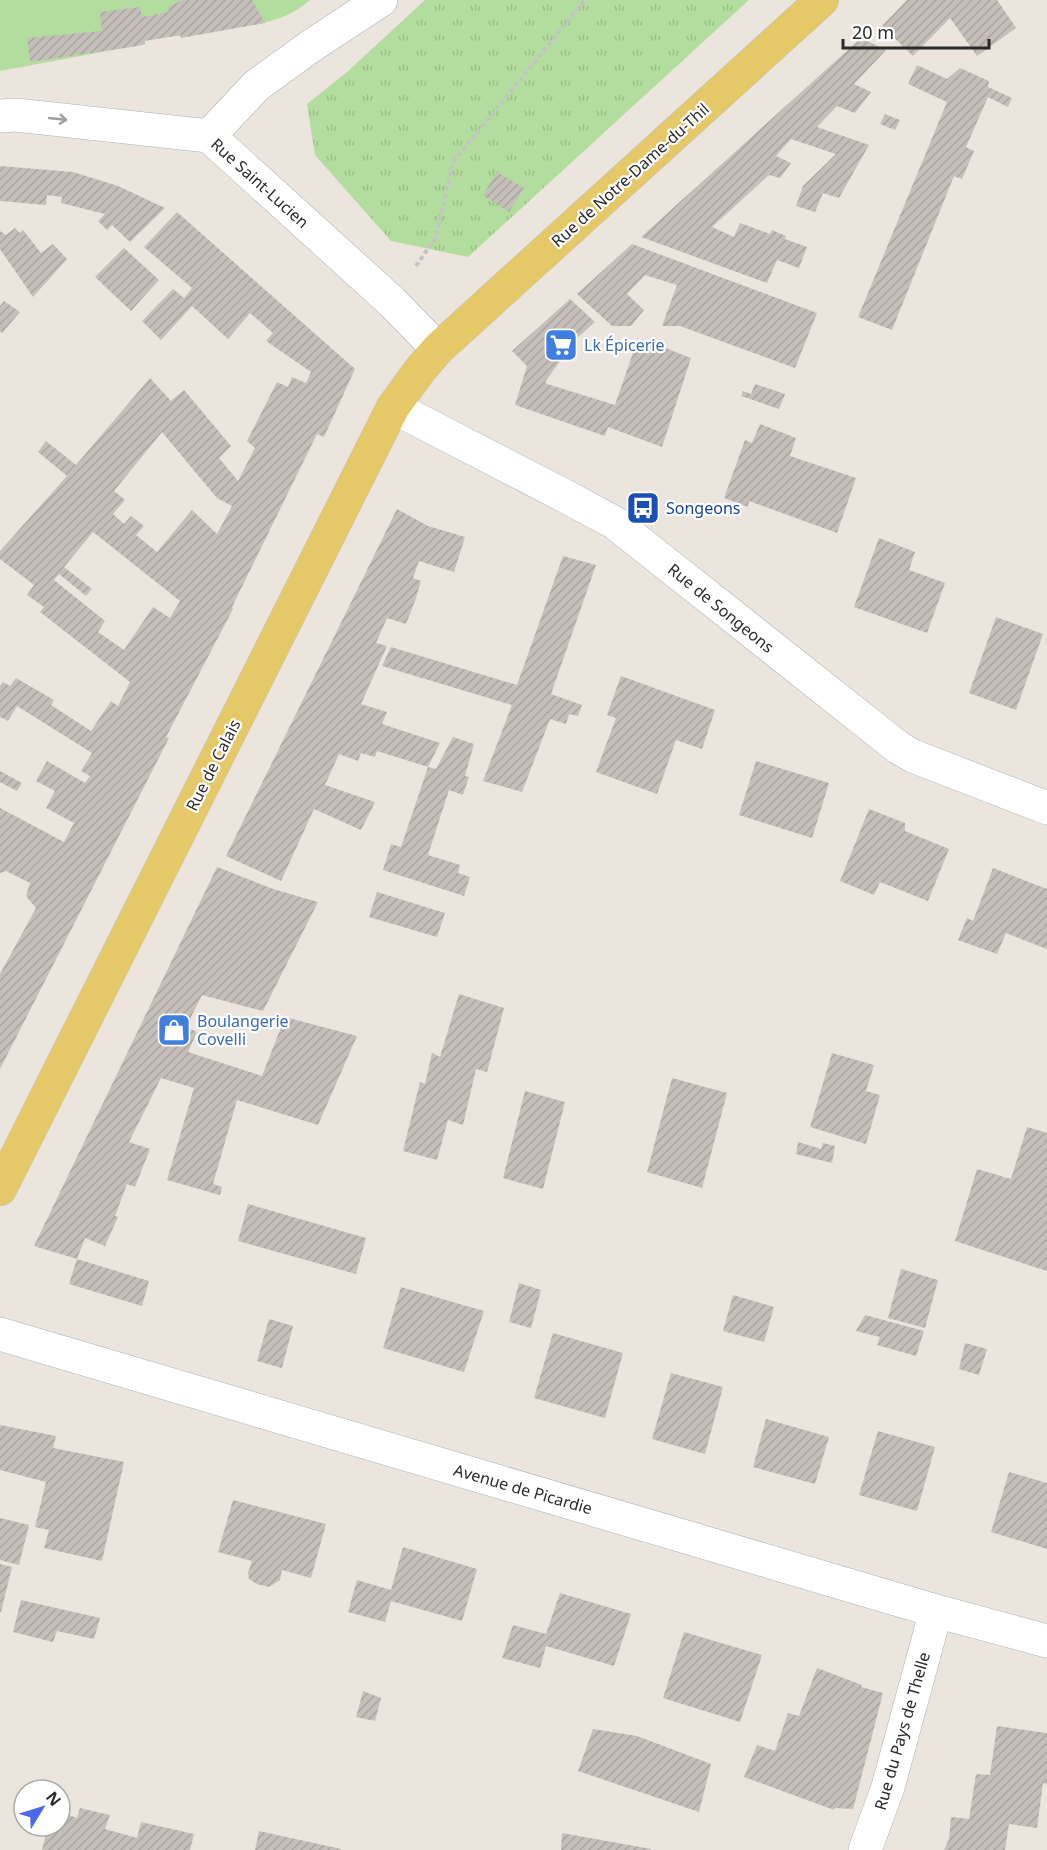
<svg xmlns="http://www.w3.org/2000/svg" width="1047" height="1850" viewBox="0 0 1047 1850" font-family="'Noto Sans',sans-serif">
	<defs>
		<pattern id="park-tufts" width="24" height="20" patternUnits="userSpaceOnUse" patternTransform="scale(1.5)"><rect width="24" height="20" fill="#b3dd9e"/><path d="M3 7l-1-3M5 7V3M7 7l1-3M15 17l-1-3M17 17v-4M19 17l1-3" fill="none" stroke="#9abe88"/></pattern>
		<pattern id="building-hatch" width="6" height="6" patternUnits="userSpaceOnUse" patternTransform="scale(1.5)"><rect width="6" height="6" fill="#c4bfb9"/><path d="M-1 1l2-2M0 6l6-6M5 7l2-2" fill="none" stroke="#a9a49f"/></pattern>
	</defs>
	<rect width="100%" height="100%" fill="#ebe5de"/>
	<path fill="#b3dd9e" d="M 0,0 L 310,0 C 283,25 244,26 209,31 C 188,34 166,37 145,41 L 145,44 L 0,71 Z"/>
	<path fill="url(#park-tufts)" d="M 425,0 L 749,0 L 468,257 L 391,241 L 315,155 L 307,104 L 347,72 Z"/>
	<path fill="url(#building-hatch)" fill-rule="evenodd" d="M 182,0 L 252,0 L 265,23 L 181,38 L 180,35 L 144,41 L 145,44 L 138,46 L 30,62 L 27,38 L 102,31 L 100,12 L 140,7 L 142,17 L 169,12 L 167,8 Z
		M 907,0 L 997,0 L 1016,28 L 977,56 L 950,18 L 913,56 L 882,26 Z
		M 861,38 L 886,50 L 854,84 L 871,92 L 855,113 L 837,106 L 817,127 L 869,145 L 839,198 L 823,193 L 815,212 L 796,206 L 803,186 L 836,154 L 791,139 L 776,156 L 791,163 L 780,178 L 769,175 L 712,227 L 734,237 L 740,223 L 770,234 L 772,230 L 786,236 L 785,239 L 807,247 L 799,268 L 777,260 L 767,283 L 641,237 Z
		M 917,65 L 947,79 L 960,68 L 989,81 L 988,87 L 1012,98 L 1008,107 L 988,97 L 966,147 L 974,151 L 962,179 L 954,176 L 892,330 L 858,317 L 947,102 L 908,84 Z
		M 885,114 L 900,120 L 895,130 L 880,124 Z
		M 0,166 L 73,172 L 118,186 L 165,208 L 130,242 L 112,225 L 107,230 L 98,221 L 105,214 L 61,203 L 62,197 L 47,195 L 46,205 L 0,201 Z
		M 497,172 L 524,188 L 509,212 L 483,195 Z
		M 177,212 L 355,369 L 324,437 L 317,434 L 232,607 L 233,609 L 166,737 L 169,738 L 0,1069 L 0,974 L 36,908 L 26,896 L 30,883 L 6,871 L 0,873 L 0,808 L 64,842 L 74,823 L 46,808 L 55,791 L 36,781 L 47,761 L 85,783 L 90,776 L 81,771 L 92,753 L 17,706 L 8,721 L 0,717 L 0,686 L 3,682 L 10,686 L 16,678 L 54,700 L 51,705 L 91,731 L 111,701 L 118,706 L 130,682 L 40,612 L 44,607 L 27,595 L 34,585 L 0,559 L 0,551 L 67,476 L 38,452 L 46,441 L 76,465 L 150,378 L 171,401 L 184,390 L 231,446 L 219,458 L 238,481 L 255,448 L 247,441 L 277,382 L 288,387 L 292,377 L 306,383 L 311,372 L 266,341 L 273,333 L 250,313 L 228,339 L 192,306 L 161,340 L 142,321 L 173,289 L 184,298 L 192,288 L 144,247 ZM 162,432 L 217,498 L 232,506 L 217,534 L 192,510 L 157,552 L 136,535 L 144,526 L 131,516 L 124,524 L 113,514 L 125,500 L 114,491 ZM 93,532 L 180,601 L 170,618 L 153,607 L 124,650 L 98,632 L 105,621 L 54,580 L 59,574 L 86,596 L 92,589 L 64,567 Z
		M 15,228 L 20,233 L 23,230 L 41,253 L 53,244 L 67,259 L 33,297 L 0,249 L 0,231 L 6,235 Z
		M 632,244 L 817,313 L 795,368 L 680,326 L 662,326 L 677,285 L 645,275 L 627,294 L 644,310 L 631,326 L 612,326 L 577,294 Z
		M 124,248 L 159,280 L 131,311 L 95,277 Z
		M 570,299 L 595,322 L 576,339 L 545,382 L 547,384 L 615,405 L 637,341 L 645,340 L 691,358 L 662,447 L 608,427 L 605,436 L 515,405 L 527,366 L 512,351 Z
		M 4,301 L 20,312 L 2,333 L 0,331 L 0,306 Z
		M 755,384 L 785,394 L 779,409 L 741,396 L 743,391 L 751,394 Z
		M 760,424 L 796,438 L 790,456 L 856,478 L 837,533 L 749,501 L 748,507 L 724,498 L 745,440 L 752,443 Z
		M 397,509 L 428,526 L 465,537 L 454,572 L 419,561 L 413,578 L 421,581 L 415,601 L 406,624 L 387,618 L 376,643 L 387,646 L 361,704 L 387,712 L 382,724 L 440,743 L 428,767 L 436,769 L 453,737 L 474,744 L 465,776 L 469,777 L 463,795 L 449,790 L 428,855 L 460,865 L 458,873 L 470,877 L 464,896 L 383,870 L 391,844 L 401,847 L 428,767 L 377,751 L 375,757 L 361,753 L 358,761 L 339,754 L 325,785 L 375,802 L 361,830 L 314,809 L 281,881 L 226,856 Z
		M 879,538 L 915,552 L 909,570 L 945,583 L 927,633 L 854,607 Z
		M 563,556 L 596,565 L 551,694 L 582,705 L 578,716 L 569,714 L 566,724 L 550,719 L 522,792 L 483,781 L 512,705 L 382,666 L 391,647 L 517,685 Z
		M 996,617 L 1043,634 L 1016,710 L 969,693 Z
		M 621,676 L 715,710 L 702,749 L 676,740 L 657,794 L 596,772 L 616,718 L 607,715 Z
		M 756,761 L 829,783 L 812,838 L 739,815 Z
		M 0,771 L 22,783 L 17,791 L 0,782 Z
		M 869,809 L 905,823 L 905,831 L 949,849 L 928,901 L 880,882 L 874,895 L 840,881 Z
		M 217,867 L 273,889 L 318,902 L 263,1011 L 202,995 L 186,1027 L 197,1032 L 188,1052 L 262,1076 L 285,1017 L 357,1036 L 318,1125 L 237,1100 L 213,1184 L 222,1187 L 220,1195 L 167,1180 L 194,1088 L 161,1078 L 129,1142 L 150,1149 L 135,1187 L 127,1184 L 115,1216 L 118,1217 L 105,1246 L 85,1238 L 77,1259 L 149,1281 L 142,1306 L 69,1284 L 77,1259 L 34,1246 Z
		M 993,868 L 1047,889 L 1047,949 L 1006,933 L 997,954 L 958,940 L 967,918 L 973,921 Z
		M 377,892 L 445,913 L 437,937 L 369,917 Z
		M 459,994 L 504,1008 L 487,1072 L 476,1069 L 463,1125 L 448,1120 L 437,1160 L 403,1151 L 420,1082 L 425,1084 L 432,1053 L 440,1057 Z
		M 832,1053 L 874,1065 L 866,1091 L 880,1095 L 866,1144 L 810,1127 Z
		M 672,1078 L 727,1093 L 702,1188 L 647,1172 Z
		M 525,1091 L 565,1102 L 543,1189 L 503,1178 Z
		M 1027,1127 L 1047,1133 L 1047,1271 L 955,1241 L 977,1169 L 1011,1179 Z
		M 798,1142 L 821,1149 L 823,1143 L 835,1146 L 832,1163 L 796,1154 Z
		M 248,1204 L 366,1238 L 356,1274 L 238,1241 Z
		M 901,1269 L 938,1280 L 925,1328 L 888,1318 Z
		M 519,1283 L 541,1290 L 531,1328 L 509,1322 Z
		M 401,1287 L 484,1311 L 464,1372 L 383,1348 Z
		M 733,1295 L 774,1307 L 764,1342 L 723,1331 Z
		M 865,1315 L 924,1331 L 916,1356 L 877,1345 L 880,1337 L 856,1331 Z
		M 269,1319 L 293,1326 L 282,1368 L 257,1361 Z
		M 553,1333 L 623,1353 L 605,1418 L 534,1398 Z
		M 965,1343 L 987,1349 L 979,1375 L 959,1369 Z
		M 671,1373 L 723,1387 L 705,1454 L 652,1439 Z
		M 766,1419 L 829,1437 L 815,1484 L 753,1467 Z
		M 0,1425 L 56,1436 L 53,1448 L 124,1462 L 102,1561 L 44,1548 L 49,1530 L 35,1527 L 46,1482 L 0,1470 Z
		M 878,1431 L 935,1447 L 917,1511 L 859,1495 Z
		M 1009,1472 L 1047,1483 L 1047,1549 L 991,1532 Z
		M 233,1500 L 326,1524 L 311,1578 L 282,1570 L 280,1580 L 269,1587 L 257,1584 L 249,1579 L 248,1573 L 252,1561 L 218,1552 Z
		M 0,1518 L 29,1525 L 19,1565 L 0,1560 Z
		M 403,1547 L 477,1569 L 462,1621 L 391,1601 L 385,1622 L 348,1612 L 357,1580 L 391,1590 Z
		M 0,1564 L 12,1567 L 1,1612 L 0,1612 Z
		M 560,1593 L 631,1614 L 614,1666 L 546,1646 L 540,1668 L 502,1658 L 513,1625 L 546,1634 Z
		M 21,1600 L 100,1618 L 94,1639 L 57,1631 L 53,1642 L 13,1632 Z
		M 684,1632 L 762,1655 L 740,1722 L 663,1698 Z
		M 817,1668 L 862,1685 L 861,1687 L 883,1693 L 853,1809 L 835,1808 L 834,1810 L 744,1777 L 757,1745 L 775,1751 L 788,1713 L 799,1716 Z
		M 363,1691 L 381,1698 L 375,1721 L 356,1717 Z
		M 997,1726 L 1047,1733 L 1047,1784 L 1043,1783 L 1037,1828 L 1009,1824 L 1005,1850 L 944,1850 L 949,1839 L 951,1817 L 969,1819 L 976,1774 L 990,1775 Z
		M 593,1729 L 637,1736 L 711,1764 L 699,1812 L 578,1771 Z
		M 80,1808 L 110,1815 L 105,1829 L 137,1838 L 141,1822 L 194,1834 L 190,1850 L 42,1850 L 48,1826 L 60,1826 L 60,1812 L 77,1818 Z
		M 259,1831 L 341,1849 L 341,1850 L 255,1850 Z
		M 562,1833 L 651,1849 L 651,1850 L 561,1850 Z"/>
	<g fill="none" stroke-linecap="round" stroke-linejoin="round">
		<g stroke="#aeb0ba" stroke-width="34">
			<path id="minor" d="M 0,116 L 16,115 L 209,136 L 391,301 L 438,349
				M 209,136 L 256,86 L 311,46 L 381,0
				M 393,407 L 563,495 L 615,523 L 899,748 L 913,756 L 1047,808
				M 0,1334 L 936,1611 L 1047,1641
				M 865,1850 L 888,1787 L 936,1611"/>
		</g>
		<g stroke="#c3c3c3" stroke-width="34">
			<path id="major" d="M 0,1189 L 393,407 L 420,370 L 438,349 L 822,0"/>
		</g>
		<path stroke="#c3c3c3" stroke-width="4" stroke-dasharray="4.5 3" stroke-linecap="butt" d="M 416,266 L 436,237 L 453,162 L 585,0"/>
		<use href="#minor" stroke="#fff" stroke-width="33"/>
		<use href="#major" stroke="#e5c968" stroke-width="33"/>
	</g>
	<defs><path id="oneway-shaft" d="M-6 0H5M1.5-3L5.5 0L1.5 3" fill="none" stroke-width="1.6" stroke-linecap="round" stroke-linejoin="round" transform="scale(1.5)"/></defs>
	<use stroke="#9f9f9f" href="#oneway-shaft" transform="translate(58 119) rotate(6)"/>
	<defs>
		<g id="supermarket-square" transform="scale(1.725)"><rect x="-9" y="-9" width="18" height="18" rx="4" fill="#3f7fe0" stroke="#fff"/><path d="M-6-5.5h2.5l.6 2H6L4.5 2H-2.5L-4.4-4H-6ZM-1.5 3.2a1.3 1.3 0 1 0 .1 0ZM3 3.2a1.3 1.3 0 1 0 .1 0Z" fill="#fff"/></g>
		<g id="bus-square" transform="scale(1.725)"><rect x="-9" y="-9" width="18" height="18" rx="4" fill="#1a4fb4" stroke="#fff"/><path d="M-5-6H5V4H4V6H2V4H-2V6H-4V4H-5ZM-3.5-4V0h7V-4ZM-3.5 1.2v1.5H-2V1.2ZM2 1.2v1.5H3.5V1.2Z" fill="#fff"/></g>
		<g id="shop-square" transform="scale(1.725)"><rect x="-9" y="-9" width="18" height="18" rx="4" fill="#3f7fe0" stroke="#fff"/><path d="M-5-2.5h2.3a2.7 3.5 0 0 1 5.4 0H5L5.5 6h-11ZM-1.5-2.5h3a1.5 2.3 0 0 0-3 0Z" fill="#fff"/></g>
	</defs>
	<g fill-rule="evenodd">
		<use href="#supermarket-square" x="561" y="345"/>
		<use href="#bus-square" x="643" y="508"/>
		<use href="#shop-square" x="174" y="1030"/>
	</g>
	<g text-anchor="middle" stroke-width="4.5" stroke-linejoin="round" paint-order="stroke">
		<g font-size="16" fill="#2a2a2a" stroke="#fff">
			<text transform="translate(630 175) rotate(-42)" y="6">Rue de Notre-Dame-du-Thil</text>
			<text transform="translate(260 183) rotate(42)" y="6">Rue Saint-Lucien</text>
			<text transform="translate(721 608) rotate(39)" y="6">Rue de Songeons</text>
			<text transform="translate(213 765) rotate(-63)" y="6">Rue de Calais</text>
			<text transform="translate(523 1489) rotate(16)" y="6">Avenue de Picardie</text>
			<text transform="translate(902 1731) rotate(-74)" y="6">Rue du Pays de Thelle</text>
		</g>
		<g font-size="16" fill="#366cbe" stroke="#fff" text-anchor="start">
			<text x="584" y="351">Lk Épicerie</text>
			<text x="197" y="1027">Boulangerie<tspan x="197" dy="18">Covelli</tspan></text>
		</g>
		<g font-size="16" fill="#164399" stroke="#fff" text-anchor="start">
			<text x="666" y="514">Songeons</text>
		</g>
	</g>
	<g transform="translate(42 1808) rotate(52)"><circle r="28" fill="#ffffff" stroke="#aaaaaa" stroke-width="1.5"/>
	<path d="M0-4.5L10 22L0 15L-10 22Z" fill="#4b67eb"/>
	<text y="-9" font-size="16" font-weight="bold" text-anchor="middle" fill="#2a2a2a">N</text>
	</g>
	<path d="M843 39v9h146v-9" fill="none" stroke="#2a2a2a" stroke-width="3"/>
	<text x="852" y="39" font-size="18" fill="#2a2a2a" stroke="#ffffff" stroke-width="4.5" paint-order="stroke">20 m</text>
</svg>
